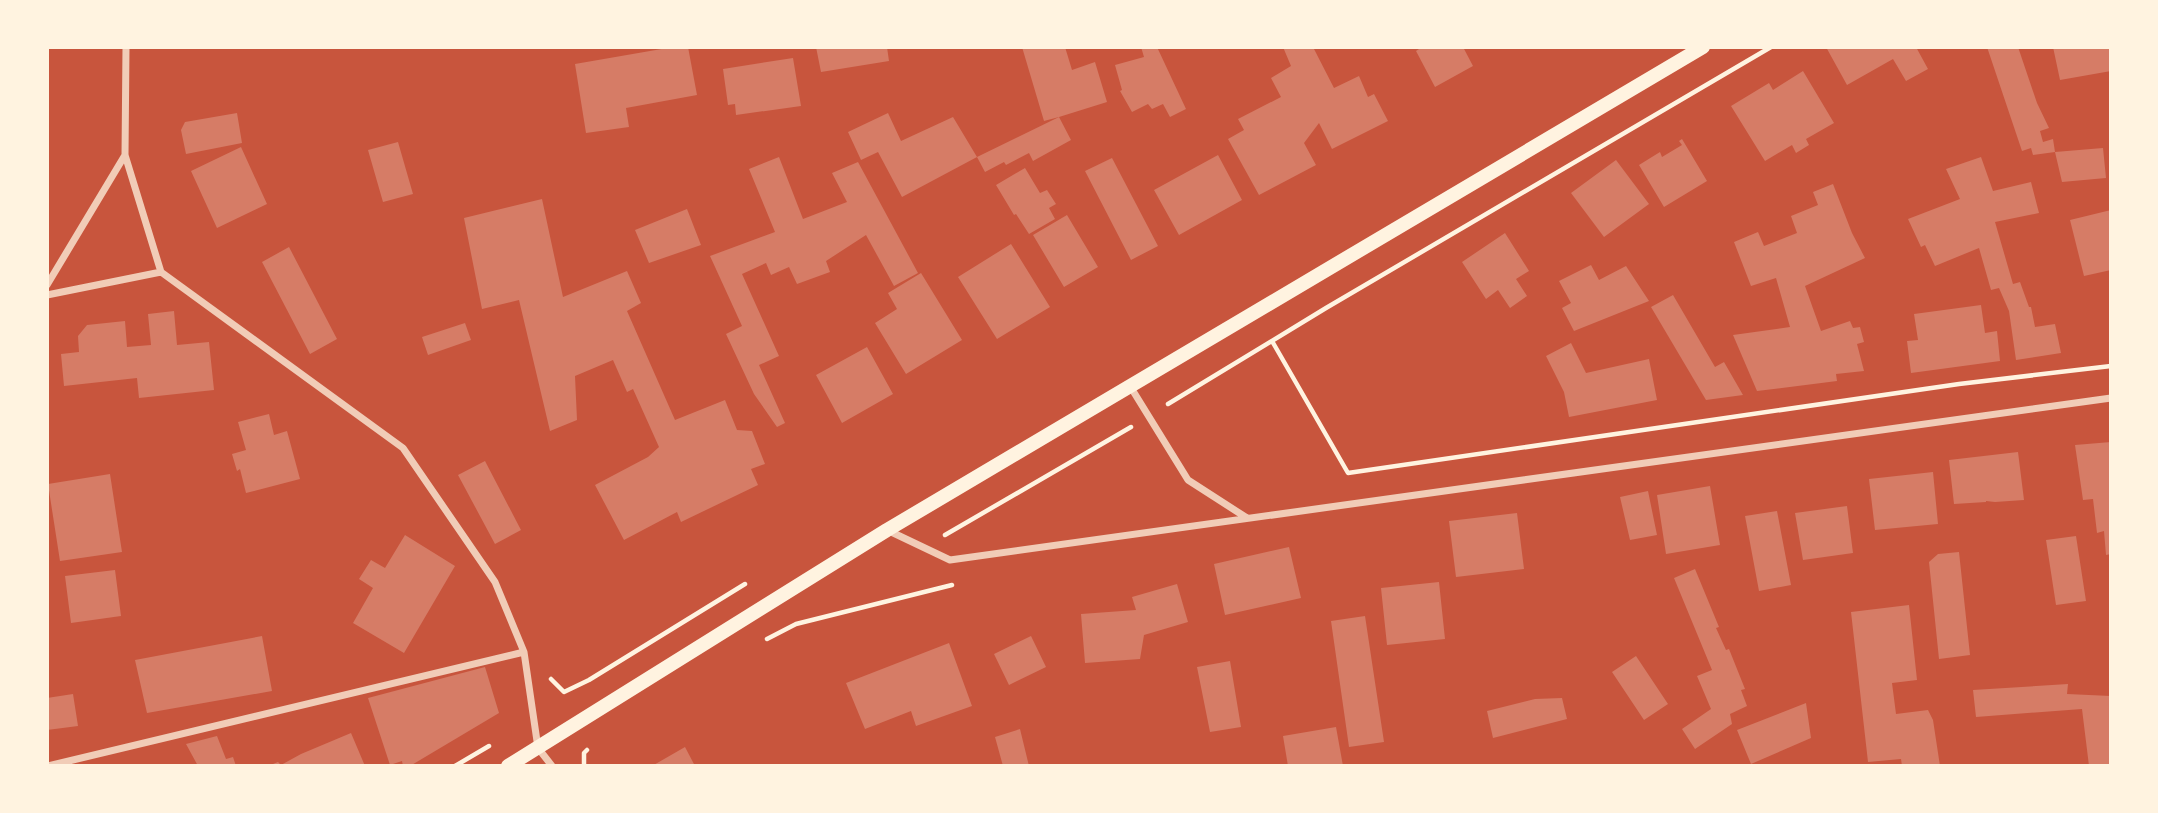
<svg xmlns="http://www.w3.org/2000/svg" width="2158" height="813" viewBox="0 0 2158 813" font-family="Raleway,sans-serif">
	<rect width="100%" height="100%" fill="#c8553d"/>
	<path fill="#d67c66" d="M 673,47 L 688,47 L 697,95 L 626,108 L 629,127 L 586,133 L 575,64 Z
		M 816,47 L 887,47 L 889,61 L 821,72 Z
		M 1022,47 L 1065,47 L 1072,70 L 1095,62 L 1107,102 L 1059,117 L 1071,140 L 1033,161 L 1029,153 L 1006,165 L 1004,162 L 985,172 L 977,157 L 902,197 L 878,152 L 861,160 L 848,132 L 888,113 L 901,141 L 953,117 L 977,157 L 1059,117 L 1044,121 Z
		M 1141,47 L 1157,47 L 1186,109 L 1170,117 L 1163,104 L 1152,109 L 1148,104 L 1132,112 L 1120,91 L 1122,90 L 1115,65 L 1144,57 Z
		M 1283,47 L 1319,47 L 1314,49 L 1334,88 L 1359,76 L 1368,97 L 1374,94 L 1388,121 L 1332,149 L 1319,123 L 1304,143 L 1316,165 L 1259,195 L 1228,139 L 1244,130 L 1238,119 L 1281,97 L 1271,78 L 1291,66 Z
		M 1422,47 L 1463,47 L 1473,66 L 1435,87 L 1416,51 Z
		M 1826,47 L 1916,47 L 1928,69 L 1906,81 L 1893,59 L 1847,85 Z
		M 1987,47 L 2018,47 L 2037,103 L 2049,128 L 2040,131 L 2043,142 L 2053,139 L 2055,152 L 2033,155 L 2031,148 L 2022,151 Z
		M 2053,47 L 2072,47 L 2073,49 L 2082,47 L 2111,47 L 2111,71 L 2060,80 Z
		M 793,58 L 801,106 L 736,115 L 735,104 L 728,105 L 723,69 Z
		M 1803,71 L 1834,123 L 1806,139 L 1809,145 L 1796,153 L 1792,145 L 1765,161 L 1731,106 L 1769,83 L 1773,90 Z
		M 237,113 L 242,143 L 186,154 L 181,130 L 185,122 Z
		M 1682,139 L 1707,181 L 1664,207 L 1639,165 L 1660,152 L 1662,157 L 1682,145 L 1679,141 Z
		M 398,142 L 413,194 L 383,202 L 368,150 Z
		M 241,147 L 267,204 L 217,228 L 191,171 Z
		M 2103,148 L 2106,178 L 2062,182 L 2055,152 Z
		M 1218,155 L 1242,200 L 1179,235 L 1154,190 Z
		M 779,157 L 803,219 L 847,202 L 832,173 L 858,162 L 918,273 L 894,286 L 866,235 L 826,261 L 830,272 L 797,284 L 789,267 L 771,275 L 766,263 L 742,274 L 779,356 L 759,365 L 785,423 L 777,427 L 754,394 L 726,334 L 742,326 L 710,256 L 775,232 L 749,169 Z
		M 1981,157 L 1993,191 L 2031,182 L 2039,213 L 1995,222 L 2013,284 L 2020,282 L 2029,307 L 2031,307 L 2035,327 L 2055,324 L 2061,353 L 2016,360 L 2009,311 L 1999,288 L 1991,290 L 1979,248 L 1935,266 L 1925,245 L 1921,247 L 1908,219 L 1960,199 L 1946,169 Z
		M 1112,158 L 1158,246 L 1131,260 L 1085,171 Z
		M 1616,160 L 1649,204 L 1604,237 L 1571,193 Z
		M 1025,168 L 1040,193 L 1047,190 L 1056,204 L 1049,208 L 1055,219 L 1029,234 L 1016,214 L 1014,215 L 996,185 Z
		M 1833,184 L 1852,233 L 1865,258 L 1805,286 L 1821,331 L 1850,321 L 1853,328 L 1860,327 L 1864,342 L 1857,344 L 1864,371 L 1836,374 L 1837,381 L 1757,391 L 1733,335 L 1790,327 L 1776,278 L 1751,286 L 1734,242 L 1758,232 L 1764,246 L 1797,233 L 1791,216 L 1818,205 L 1813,192 Z
		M 542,199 L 563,297 L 627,271 L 641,303 L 627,311 L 675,420 L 725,400 L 737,430 L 752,431 L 765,464 L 751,469 L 758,485 L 681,522 L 677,512 L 624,540 L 595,485 L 648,457 L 659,447 L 633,389 L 627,392 L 613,360 L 575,376 L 577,420 L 550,431 L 519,300 L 482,309 L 464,218 Z
		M 687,209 L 701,245 L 649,263 L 635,230 Z
		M 2111,210 L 2111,270 L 2084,276 L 2070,220 Z
		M 1067,215 L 1098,267 L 1064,287 L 1033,235 Z
		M 1505,233 L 1529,271 L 1516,279 L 1527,296 L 1510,308 L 1498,290 L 1486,299 L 1462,262 Z
		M 1011,244 L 1050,307 L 997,339 L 958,277 Z
		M 289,247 L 337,339 L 310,354 L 262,262 Z
		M 1591,265 L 1599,280 L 1626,266 L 1649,301 L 1574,331 L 1562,308 L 1571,303 L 1559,281 Z
		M 921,273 L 962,340 L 906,374 L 875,323 L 897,309 L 888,293 Z
		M 1673,295 L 1715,367 L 1724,362 L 1743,395 L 1706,400 L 1651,307 Z
		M 1981,305 L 1985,333 L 1997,331 L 2000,361 L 1911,373 L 1907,341 L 1918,340 L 1914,314 Z
		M 174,311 L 177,345 L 209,342 L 214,390 L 139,398 L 137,378 L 64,386 L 61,354 L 79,352 L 78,336 L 87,325 L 125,321 L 127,347 L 151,345 L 148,314 Z
		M 465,323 L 471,340 L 428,355 L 422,337 Z
		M 1571,343 L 1586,373 L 1649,359 L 1657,400 L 1569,417 L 1564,392 L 1546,356 Z
		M 867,347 L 893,394 L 842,423 L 816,375 Z
		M 269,414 L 274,435 L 287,431 L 300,479 L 246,493 L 240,469 L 237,471 L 232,454 L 246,450 L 238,422 Z
		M 2111,442 L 2111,554 L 2106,555 L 2104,531 L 2097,533 L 2093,499 L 2083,500 L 2075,445 Z
		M 2018,452 L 2024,500 L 1995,502 L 1986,501 L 1986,502 L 1954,504 L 1949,460 Z
		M 485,461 L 521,530 L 495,544 L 458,475 Z
		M 1933,472 L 1938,524 L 1875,530 L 1869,479 Z
		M 110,474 L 122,552 L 60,561 L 48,484 Z
		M 1710,486 L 1720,545 L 1666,554 L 1657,495 Z
		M 1648,491 L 1657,535 L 1630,540 L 1620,497 Z
		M 1847,506 L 1853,553 L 1803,560 L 1795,513 Z
		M 1777,511 L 1791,585 L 1759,591 L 1745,516 Z
		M 1517,513 L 1524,569 L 1456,577 L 1449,521 Z
		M 405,535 L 455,566 L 404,653 L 353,623 L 373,588 L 359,579 L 371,560 L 385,568 Z
		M 2076,536 L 2086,601 L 2056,605 L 2046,540 Z
		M 1289,547 L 1301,598 L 1225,615 L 1214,564 Z
		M 1959,552 L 1970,655 L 1939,659 L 1929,562 L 1938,554 Z
		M 1695,569 L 1719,627 L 1716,628 L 1726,650 L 1729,649 L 1745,689 L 1741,690 L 1747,706 L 1730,714 L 1732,724 L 1695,749 L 1682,729 L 1711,709 L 1697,676 L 1712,670 L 1674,578 Z
		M 115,570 L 121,616 L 71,623 L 65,576 Z
		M 1439,582 L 1445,639 L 1387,645 L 1381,588 Z
		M 1177,584 L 1188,622 L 1144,635 L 1140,659 L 1085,663 L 1081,614 L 1136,610 L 1132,597 Z
		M 1909,605 L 1917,680 L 1892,683 L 1896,714 L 1928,710 L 1933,720 L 1940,766 L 1902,766 L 1901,759 L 1868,762 L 1851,612 Z
		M 1365,616 L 1384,742 L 1349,747 L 1331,621 Z
		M 262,636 L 272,691 L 147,713 L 135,660 Z
		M 1031,636 L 1046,667 L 1009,685 L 994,654 Z
		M 949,643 L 972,706 L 916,726 L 911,711 L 865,729 L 846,683 Z
		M 1636,656 L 1668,704 L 1644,720 L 1612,672 Z
		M 1230,661 L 1241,727 L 1210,732 L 1197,667 Z
		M 485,667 L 499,713 L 410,766 L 403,766 L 402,761 L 390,765 L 368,698 Z
		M 2068,684 L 2067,694 L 2111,696 L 2111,765 L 2089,766 L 2082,709 L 1976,717 L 1973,690 Z
		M 73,694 L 78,726 L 47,730 L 47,698 Z
		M 1562,698 L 1567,719 L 1493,738 L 1487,711 L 1535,699 Z
		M 1806,703 L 1811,738 L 1751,764 L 1737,730 Z
		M 1336,727 L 1343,766 L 1288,766 L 1283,736 Z
		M 1020,729 L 1029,766 L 1003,766 L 995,737 Z
		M 351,733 L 365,766 L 268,766 L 278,762 L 281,765 L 301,754 Z
		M 217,736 L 226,759 L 233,757 L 236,766 L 198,766 L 186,744 Z
		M 685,747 L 695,766 L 652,766 Z"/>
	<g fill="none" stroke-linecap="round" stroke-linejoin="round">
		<path stroke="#fff3e0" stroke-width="4.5" d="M 1272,341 L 1348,473 L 1959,384 L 2111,366
			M 1168,404 L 1326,308 L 1771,47
			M 945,535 L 1131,427
			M 767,639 L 796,624 L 952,585
			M 551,679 L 564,692 L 589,680 L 745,584
			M 455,766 L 489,746
			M 584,766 L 584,753 L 587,750"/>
		<path stroke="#f1ccb7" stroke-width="7" d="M 126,47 L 125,155 L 161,272 L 403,448 L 495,582 L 524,652 L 538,748 L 552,766
			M 47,285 L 125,155
			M 47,295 L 161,272
			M 1130,386 L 1188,480 L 1247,518
			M 887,530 L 950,560 L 2111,398
			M 48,766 L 524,652"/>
		<path stroke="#fff3e0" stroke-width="14" d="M 508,766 L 887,530 L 1703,47"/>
	</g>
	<rect width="2158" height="813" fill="none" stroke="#fff3e0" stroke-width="98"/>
</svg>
